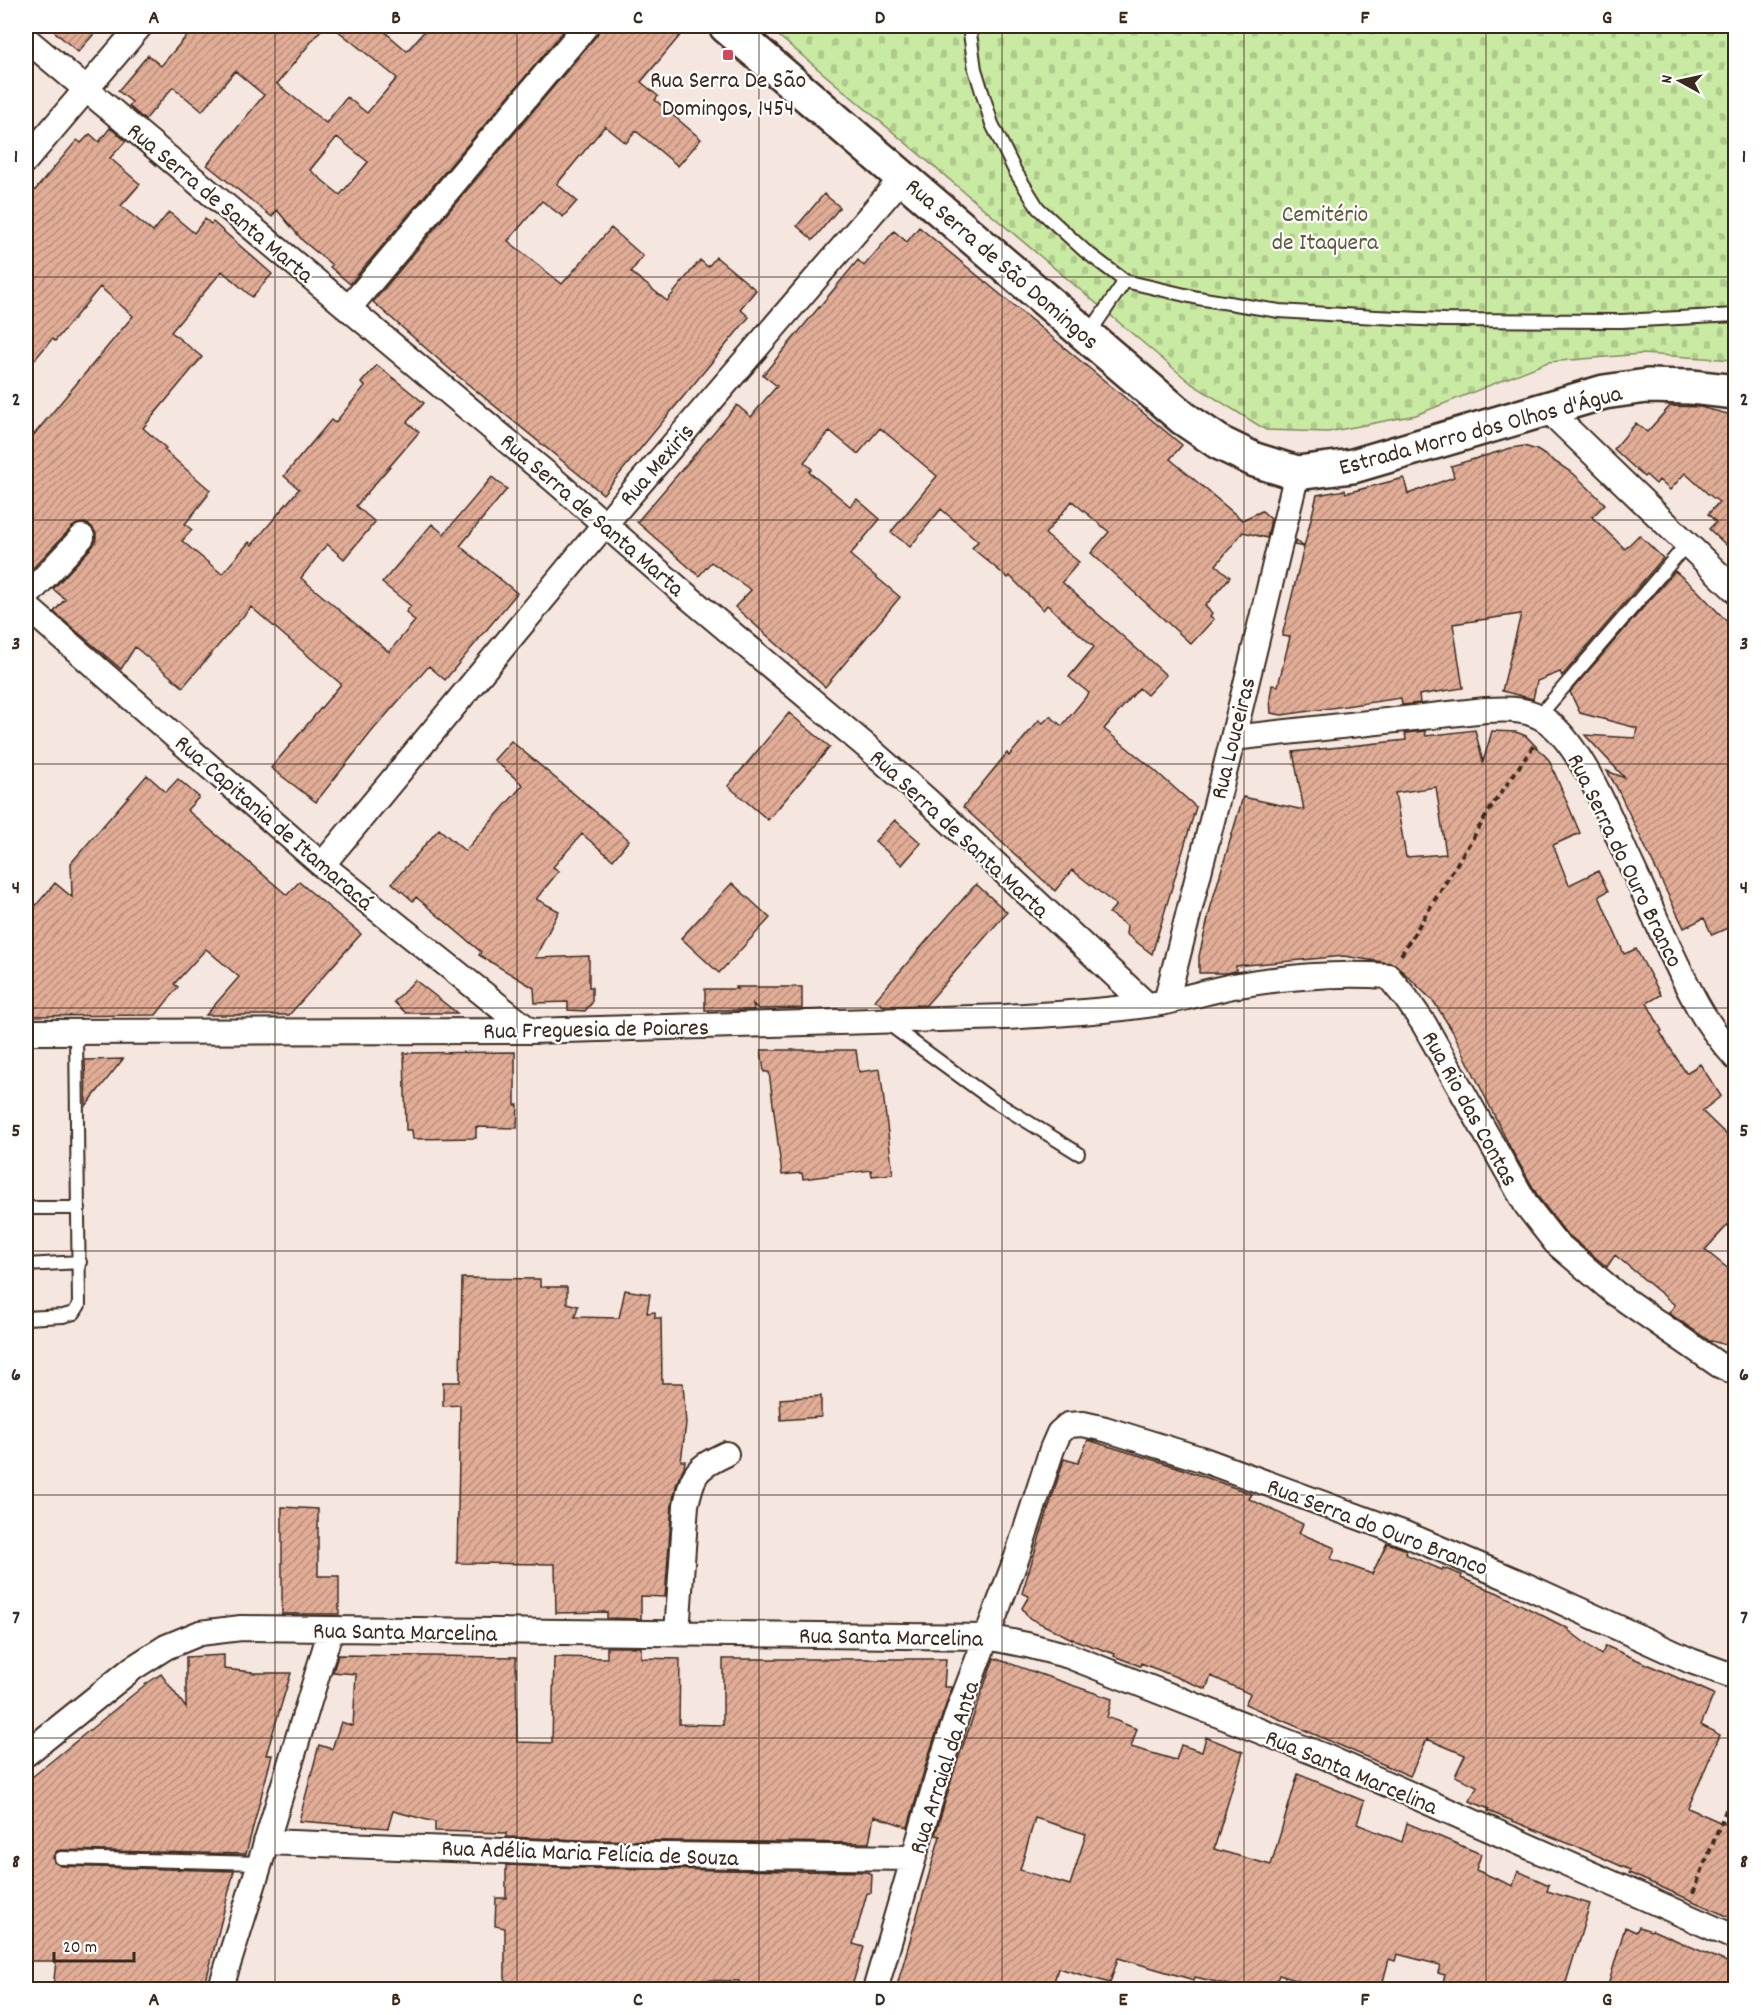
<svg xmlns="http://www.w3.org/2000/svg" width="1761" height="2015" viewBox="0 0 1761 2015" font-family="Dekko,sans-serif">
	<defs>
		<pattern id="cemetery-stones" width="16" height="16" patternUnits="userSpaceOnUse" patternTransform="scale(1.5)"><rect width="16" height="16" fill="#c9eaa2"/><path d="M2 7V4a2 2 0 0 1 4 0v3zM10 15v-3a2 2 0 0 1 4 0v3z" fill="#aec98b"/></pattern>
		<pattern id="building-hatch" width="6" height="6" patternUnits="userSpaceOnUse" patternTransform="scale(1.5)"><rect width="6" height="6" fill="#e2ad97"/><path d="M-1 1l2-2M0 6l6-6M5 7l2-2" fill="none" stroke="#b88d7b"/></pattern>
	</defs>
	<rect width="100%" height="100%" fill="#f6e6e0"/>
	<filter id="ink" filterUnits="userSpaceOnUse"><feTurbulence type="fractalNoise" baseFrequency=".0167" numOctaves="2"/><feDisplacementMap in="SourceGraphic" scale="12" xChannelSelector="R" yChannelSelector="G"/><feConvolveMatrix kernelMatrix="1 2 1 2 8 2 1 2 1" color-interpolation-filters="sRGB"/></filter>
	<g filter="url(#ink)">
		<path fill="url(#cemetery-stones)" stroke="#828a60" stroke-width="1.5" d="M 767,26 L 1735,26 L 1735,360 L 1641,354 L 1548,362 L 1416,415 L 1328,432 L 1266,430 L 1192,384 Z"/>
		<path fill="url(#building-hatch)" stroke="#3b2a1e" stroke-width="1.5" fill-rule="evenodd" d="M 48,26 L 101,26 L 78,52 Z
			M 195,26 L 324,26 L 277,84 L 326,123 L 347,97 L 367,113 L 397,78 L 332,26 L 378,26 L 407,51 L 429,26 L 568,26 L 350,284 L 330,267 L 332,265 L 303,241 L 277,210 L 272,217 L 207,165 L 264,95 L 235,71 L 202,111 L 173,87 L 145,120 L 129,106 L 132,102 L 118,91 L 148,55 L 161,66 ZM 337,137 L 368,162 L 340,195 L 310,170 Z
			M 600,26 L 688,26 L 641,82 L 658,96 L 655,100 L 701,139 L 678,166 L 636,131 L 626,143 L 605,126 L 557,184 L 577,201 L 563,217 L 542,201 L 508,241 L 562,284 L 611,228 L 643,256 L 631,272 L 667,301 L 700,260 L 708,267 L 716,257 L 756,290 L 740,309 L 749,317 L 603,494 L 453,372 L 373,302 L 597,35 Z
			M 110,128 L 126,141 L 110,158 L 140,184 L 121,206 L 153,232 L 169,212 L 194,233 L 205,219 L 211,224 L 213,222 L 272,274 L 252,297 L 222,271 L 171,332 L 202,357 L 143,428 L 166,448 L 164,450 L 210,490 L 207,494 L 208,495 L 185,524 L 192,530 L 182,541 L 222,574 L 249,542 L 252,545 L 299,489 L 284,476 L 331,420 L 335,423 L 365,386 L 361,383 L 377,365 L 424,403 L 407,422 L 419,432 L 356,506 L 375,522 L 344,559 L 327,544 L 301,578 L 389,652 L 415,621 L 406,612 L 411,606 L 382,583 L 432,524 L 444,534 L 492,477 L 507,489 L 460,546 L 517,593 L 445,680 L 429,666 L 373,730 L 316,802 L 271,768 L 341,684 L 251,607 L 183,687 L 135,647 L 121,669 L 54,612 L 65,599 L 53,589 L 93,546 L 96,540 L 96,533 L 91,526 L 85,523 L 77,524 L 72,527 L 31,570 L 26,565 L 26,444 L 133,316 L 100,287 L 55,341 L 52,339 L 26,370 L 26,201 L 77,140 L 81,143 L 90,134 L 99,142 Z
			M 824,194 L 840,207 L 813,240 L 797,226 Z
			M 919,227 L 1182,445 L 1170,459 L 1242,520 L 1262,511 L 1271,519 L 1267,538 L 1243,532 L 1216,565 L 1230,577 L 1205,606 L 1212,613 L 1210,616 L 1214,619 L 1191,644 L 1091,553 L 1109,532 L 1072,501 L 1045,534 L 1079,562 L 1062,582 L 1166,675 L 1147,695 L 1139,688 L 1104,729 L 1152,768 L 1196,807 L 1152,954 L 1126,934 L 1127,926 L 1109,913 L 1116,905 L 1072,870 L 1055,891 L 963,807 L 1007,753 L 1009,756 L 1039,720 L 1043,723 L 1050,716 L 1062,726 L 1089,693 L 1069,677 L 1094,647 L 1047,605 L 1043,610 L 1010,576 L 1008,578 L 972,548 L 978,541 L 941,509 L 910,547 L 891,532 L 937,476 L 880,428 L 858,454 L 830,431 L 804,462 L 812,469 L 809,472 L 850,506 L 857,499 L 880,519 L 850,555 L 900,597 L 825,687 L 735,607 L 751,590 L 711,562 L 699,576 L 637,522 L 737,405 L 751,417 L 764,401 L 777,386 L 763,375 L 858,260 L 864,266 L 894,231 L 907,242 Z
			M 1670,406 L 1700,407 L 1736,416 L 1736,554 L 1709,529 L 1716,522 L 1708,514 L 1719,502 L 1708,494 L 1685,473 L 1670,490 L 1659,480 L 1656,484 L 1646,475 L 1644,477 L 1614,449 L 1636,423 L 1647,432 Z
			M 1524,446 L 1537,450 L 1574,474 L 1605,504 L 1592,517 L 1625,549 L 1639,535 L 1663,558 L 1562,676 L 1560,672 L 1537,681 L 1533,699 L 1502,691 L 1521,614 L 1453,624 L 1463,688 L 1419,695 L 1420,703 L 1402,705 L 1401,698 L 1282,715 L 1271,713 L 1270,698 L 1272,685 L 1278,686 L 1290,637 L 1282,636 L 1304,547 L 1294,545 L 1296,540 L 1304,547 L 1317,495 L 1345,490 L 1346,493 L 1404,478 L 1408,494 L 1454,477 L 1451,466 L 1511,448 Z
			M 1675,571 L 1696,589 L 1736,631 L 1736,924 L 1712,935 L 1704,918 L 1684,928 L 1617,788 L 1607,771 L 1625,778 L 1585,735 L 1635,738 L 1637,728 L 1580,713 L 1570,692 Z
			M 789,713 L 830,747 L 768,820 L 728,786 Z
			M 1475,730 L 1483,762 L 1492,731 L 1516,732 L 1526,736 L 1549,760 L 1580,833 L 1553,845 L 1569,885 L 1598,871 L 1608,891 L 1599,896 L 1624,954 L 1636,949 L 1661,995 L 1647,1003 L 1662,1031 L 1660,1032 L 1686,1073 L 1700,1064 L 1721,1096 L 1702,1111 L 1736,1144 L 1736,1216 L 1705,1250 L 1736,1275 L 1736,1348 L 1712,1341 L 1711,1342 L 1669,1313 L 1675,1305 L 1615,1255 L 1607,1267 L 1565,1232 L 1539,1198 L 1510,1147 L 1453,1032 L 1434,1002 L 1395,964 L 1344,956 L 1236,966 L 1236,971 L 1226,973 L 1199,973 L 1199,956 L 1212,902 L 1243,797 L 1304,810 L 1293,752 L 1406,740 L 1405,733 L 1425,731 L 1426,736 ZM 1436,787 L 1446,854 L 1406,857 L 1395,793 Z
			M 511,741 L 629,840 L 613,860 L 582,834 L 553,867 L 559,871 L 536,899 L 559,911 L 535,958 L 589,956 L 589,987 L 592,987 L 592,1003 L 585,1011 L 568,1010 L 568,1002 L 535,1003 L 534,988 L 479,955 L 481,952 L 416,897 L 413,901 L 392,883 L 439,829 L 465,851 L 523,785 L 494,760 Z
			M 147,775 L 166,792 L 178,779 L 199,797 L 187,810 L 287,895 L 299,882 L 361,934 L 289,1015 L 206,1015 L 239,977 L 206,949 L 174,984 L 178,987 L 156,1015 L 26,1016 L 26,917 L 55,883 L 72,897 L 71,863 Z
			M 895,820 L 921,843 L 902,865 L 875,841 Z
			M 732,883 L 770,918 L 719,973 L 681,938 Z
			M 976,884 L 1007,912 L 961,965 L 926,1005 L 884,1006 L 875,1000 Z
			M 415,980 L 457,1013 L 406,1013 L 394,1002 Z
			M 735,987 L 802,987 L 802,1008 L 758,1009 L 753,1004 L 754,1010 L 705,1010 L 705,989 L 737,989 Z
			M 761,1050 L 856,1050 L 859,1072 L 880,1069 L 893,1174 L 872,1176 L 871,1170 L 803,1179 L 802,1173 L 782,1175 L 769,1072 L 764,1072 Z
			M 515,1052 L 515,1105 L 518,1105 L 517,1128 L 476,1127 L 476,1138 L 413,1139 L 412,1130 L 406,1130 L 404,1053 Z
			M 123,1059 L 86,1106 L 85,1060 Z
			M 462,1278 L 540,1279 L 540,1287 L 567,1287 L 567,1303 L 578,1306 L 575,1317 L 619,1318 L 625,1290 L 650,1294 L 647,1313 L 655,1312 L 655,1318 L 661,1318 L 662,1383 L 683,1383 L 686,1424 L 681,1461 L 685,1461 L 684,1467 L 677,1482 L 672,1504 L 665,1597 L 641,1596 L 641,1619 L 607,1618 L 607,1612 L 556,1613 L 555,1564 L 457,1563 L 460,1405 L 443,1406 L 443,1382 L 460,1382 Z
			M 821,1396 L 821,1417 L 781,1420 L 780,1399 Z
			M 1088,1440 L 1177,1467 L 1252,1494 L 1249,1499 L 1303,1524 L 1299,1533 L 1335,1548 L 1331,1559 L 1372,1574 L 1387,1543 L 1407,1550 L 1405,1554 L 1442,1570 L 1443,1568 L 1462,1575 L 1461,1578 L 1498,1593 L 1569,1629 L 1568,1630 L 1601,1655 L 1606,1646 L 1714,1694 L 1701,1725 L 1720,1735 L 1688,1808 L 1736,1829 L 1736,1920 L 1629,1873 L 1630,1870 L 1587,1851 L 1488,1811 L 1489,1809 L 1470,1801 L 1477,1786 L 1455,1776 L 1465,1755 L 1427,1739 L 1410,1776 L 1245,1704 L 1250,1694 L 1211,1676 L 1206,1689 L 1141,1663 L 1140,1666 L 1114,1656 L 1115,1654 L 1072,1639 L 1029,1618 L 1022,1608 L 1029,1596 L 1022,1593 L 1064,1459 L 1078,1463 Z
			M 282,1507 L 318,1509 L 318,1576 L 339,1576 L 339,1614 L 282,1614 Z
			M 607,1647 L 641,1647 L 641,1658 L 680,1659 L 679,1724 L 723,1725 L 723,1659 L 946,1659 L 944,1687 L 952,1687 L 928,1757 L 908,1827 L 874,1816 L 869,1843 L 581,1840 L 506,1837 L 506,1833 L 435,1831 L 435,1822 L 393,1811 L 388,1828 L 299,1821 L 319,1745 L 332,1749 L 341,1722 L 353,1726 L 356,1674 L 333,1672 L 338,1655 L 516,1657 L 517,1742 L 552,1743 L 554,1657 L 607,1658 Z
			M 224,1655 L 224,1669 L 252,1672 L 252,1673 L 291,1673 L 266,1755 L 272,1755 L 246,1854 L 61,1850 L 57,1851 L 53,1857 L 54,1862 L 61,1866 L 234,1871 L 204,1989 L 53,1989 L 56,1961 L 26,1961 L 26,1782 L 146,1684 L 161,1674 L 186,1708 L 186,1657 Z
			M 994,1658 L 1112,1699 L 1107,1717 L 1137,1729 L 1131,1747 L 1176,1760 L 1181,1745 L 1202,1752 L 1206,1737 L 1243,1752 L 1214,1849 L 1271,1865 L 1298,1774 L 1364,1801 L 1357,1824 L 1402,1842 L 1407,1823 L 1481,1854 L 1476,1870 L 1513,1886 L 1518,1871 L 1549,1885 L 1547,1891 L 1590,1904 L 1564,1989 L 1441,1989 L 1445,1975 L 1438,1973 L 1440,1965 L 1397,1954 L 1395,1961 L 1389,1959 L 1381,1989 L 1326,1989 L 1279,1975 L 1274,1989 L 1245,1989 L 1195,1977 L 1194,1980 L 1118,1958 L 1110,1983 L 1058,1968 L 1052,1989 L 896,1989 L 940,1836 L 935,1835 L 956,1765 ZM 1035,1818 L 1086,1834 L 1070,1885 L 1020,1870 Z
			M 506,1865 L 581,1868 L 867,1872 L 872,1875 L 871,1893 L 867,1893 L 853,1944 L 864,1947 L 851,1989 L 739,1989 L 739,1981 L 699,1980 L 699,1989 L 509,1989 L 509,1981 L 505,1981 L 505,1928 L 495,1926 L 496,1898 L 506,1898 Z
			M 1625,1927 L 1636,1932 L 1639,1927 L 1651,1931 L 1652,1930 L 1736,1966 L 1736,1989 L 1607,1989 Z"/>
		<g fill="none" stroke-linecap="round" stroke-linejoin="round">
			<g stroke="#3b2a1e" stroke-width="16">
				<path id="service" d="M 969,26 L 975,69 L 992,124 L 1015,171 L 1038,208 L 1085,251 L 1125,281 L 1198,298 L 1279,311 L 1376,317 L 1444,320 L 1621,321 L 1736,315
					M 1088,335 L 1125,281
					M 1539,716 L 1686,545
					M 887,1023 L 991,1099 L 1078,1153
					M 26,1208 L 79,1208
					M 26,1265 L 80,1262
					M 26,1318 L 63,1316 L 74,1313 L 79,1305 L 76,1032
					M 61,1858 L 260,1863"/>
			</g>
			<g stroke="#3b2a1e" stroke-width="28">
				<path id="minor" d="M 26,39 L 554,480 L 680,590 L 866,746 L 928,801 L 1147,1005
					M 26,160 L 140,26
					M 348,309 L 586,26
					M 1546,408 L 1736,591
					M 26,597 L 82,537
					M 26,606 L 322,865 L 530,1031
					M 1233,738 L 1486,710 C 1503,709 1523,708 1540,717 C 1577,735 1609,816 1626,854 C 1648,900 1668,949 1692,995 C 1703,1017 1719,1039 1736,1058
					M 322,865 L 605,524 L 903,177
					M 1166,1002 L 1233,738 L 1297,473
					M 26,1032 L 530,1031 L 1006,1017 C 1058,1014 1110,1011 1161,1003 C 1186,998 1209,991 1233,986 C 1284,977 1336,972 1388,976 L 1406,998 L 1424,1024 L 1527,1206 L 1555,1242 L 1615,1293 L 1719,1365 L 1736,1373
					M 677,1633 L 686,1505 C 693,1473 696,1468 726,1454
					M 26,1754 L 133,1668 L 166,1647 L 200,1633 L 241,1628 L 987,1637 L 1027,1645 L 1069,1656 L 1326,1757 L 1736,1938
					M 266,1842 L 581,1854 L 913,1858
					M 220,1990 L 260,1863 L 331,1629
					M 875,1990 L 942,1761 L 959,1709 L 1017,1557 L 1052,1449 L 1059,1433 L 1068,1425 L 1083,1424 L 1105,1429 L 1201,1459 L 1405,1534 L 1518,1582 L 1691,1661 L 1736,1677"/>
			</g>
			<g stroke="#3b2a1e" stroke-width="38">
				<path id="secondary" d="M 726,26 L 1183,418 L 1220,443 L 1255,460 L 1297,473 L 1353,466 L 1604,392 L 1647,386 L 1691,387 L 1736,392"/>
			</g>
			<path stroke="#3b2a1e" stroke-width="4" stroke-dasharray="6 4.5" stroke-linecap="butt" d="M 1401,955 L 1496,800 L 1535,744
				M 1693,1893 L 1736,1785"/>
			<use href="#service" stroke="#fff" stroke-width="12"/>
			<use href="#minor" stroke="#fff" stroke-width="24"/>
			<use href="#secondary" stroke="#fff" stroke-width="33"/>
		</g>
	</g>
	<path fill="none" stroke="#3b2a1e" stroke-width="1.5" stroke-opacity="0.55" d="M 275,26 L 275,1990M 517,26 L 517,1990M 759,26 L 759,1990M 1002,26 L 1002,1990M 1244,26 L 1244,1990M 1486,26 L 1486,1990M 26,277 L 1736,277M 26,520 L 1736,520M 26,764 L 1736,764M 26,1008 L 1736,1008M 26,1251 L 1736,1251M 26,1495 L 1736,1495M 26,1738 L 1736,1738"/>
	<rect fill="#d1495b" stroke="#fff" stroke-width="2" x="722" y="49" width="12" height="12" rx="3"/>
	<g text-anchor="middle" stroke-width="4.5" stroke-linejoin="round" paint-order="stroke">
		<g font-size="24" fill="#3b2a1e" stroke="#fff">
			<text x="728" y="87">Rua Serra De São<tspan x="728" dy="28">Domingos, 1454</tspan></text>
		</g>
		<g font-size="24" fill="#3b2a1e" stroke="#fff">
			<text transform="translate(221 202) rotate(40)" y="8">Rua Serra de Santa Marta</text>
			<text transform="translate(1003 263) rotate(41)" y="8">Rua Serra de São Domingos</text>
			<text transform="translate(1480 429) rotate(-15)" y="8">Estrada Morro dos Olhos d'Água</text>
			<text transform="translate(656 464) rotate(-49)" y="8">Rua Mexiris</text>
			<text transform="translate(593 514) rotate(41)" y="8">Rua Serra de Santa Marta</text>
			<text transform="translate(1232 738) rotate(-76)" y="8">Rua Louceiras</text>
			<text transform="translate(275 822) rotate(41)" y="8">Rua Capitania de Itamaracá</text>
			<text transform="translate(960 833) rotate(43)" y="8">Rua Serra de Santa Marta</text>
			<text transform="translate(1626 860) rotate(64)" y="8">Rua Serra do Ouro Branco</text>
			<text transform="translate(596 1028) rotate(-1)" y="8">Rua Freguesia de Poiares</text>
			<text transform="translate(1471 1108) rotate(61)" y="8">Rua Rio das Contas</text>
			<text transform="translate(1378 1526) rotate(21)" y="8">Rua Serra do Ouro Branco</text>
			<text transform="translate(405 1631) rotate(1)" y="8">Rua Santa Marcelina</text>
			<text transform="translate(891 1636) rotate(1)" y="8">Rua Santa Marcelina</text>
			<text transform="translate(943 1767) rotate(-72)" y="8">Rua Arraial da Anta</text>
			<text transform="translate(1352 1771) rotate(23)" y="8">Rua Santa Marcelina</text>
			<text transform="translate(590 1852) rotate(2)" y="8">Rua Adélia Maria Felícia de Souza</text>
		</g>
		<g font-size="24" fill="#5e5a3f" stroke="#fff">
			<text x="1325" y="221">Cemitério<tspan x="1325" dy="28">de Itaquera</tspan></text>
		</g>
	</g>
	<rect width="1761" height="2015" fill="none" stroke="#fff" stroke-width="66"/>
	<g transform="translate(1680 81) rotate(278)" stroke="#ffffff" stroke-width="4.5" paint-order="stroke">
	<path d="M0-4.5L10 22L0 15L-10 22Z" fill="#3b2a1e"/>
	<text y="-9" font-size="16" font-weight="bold" text-anchor="middle" fill="#3b2a1e">N</text>
	</g>
	<path d="M54 1952v9h80v-9" fill="none" stroke="#3b2a1e" stroke-width="3"/>
	<text x="63" y="1952" font-size="18" fill="#3b2a1e" stroke="#ffffff" stroke-width="4.5" paint-order="stroke">20 m</text>
	<rect x="33" y="33" width="1695" height="1949" fill="none" stroke="#3b2a1e" stroke-width="2"/>
	<g font-size="20" text-anchor="middle" font-weight="bold" fill="#3b2a1e">
		<text x="154" y="23">A</text>
		<text x="396" y="23">B</text>
		<text x="638" y="23">C</text>
		<text x="880" y="23">D</text>
		<text x="1123" y="23">E</text>
		<text x="1365" y="23">F</text>
		<text x="1607" y="23">G</text>
		<text x="16" y="162">1</text>
		<text x="1744" y="162">1</text>
		<text x="16" y="405">2</text>
		<text x="1744" y="405">2</text>
		<text x="16" y="649">3</text>
		<text x="1744" y="649">3</text>
		<text x="16" y="893">4</text>
		<text x="1744" y="893">4</text>
		<text x="16" y="1136">5</text>
		<text x="1744" y="1136">5</text>
		<text x="16" y="1380">6</text>
		<text x="1744" y="1380">6</text>
		<text x="16" y="1623">7</text>
		<text x="1744" y="1623">7</text>
		<text x="16" y="1867">8</text>
		<text x="1744" y="1867">8</text>
		<text x="154" y="2005">A</text>
		<text x="396" y="2005">B</text>
		<text x="638" y="2005">C</text>
		<text x="880" y="2005">D</text>
		<text x="1123" y="2005">E</text>
		<text x="1365" y="2005">F</text>
		<text x="1607" y="2005">G</text>
	</g>
</svg>
